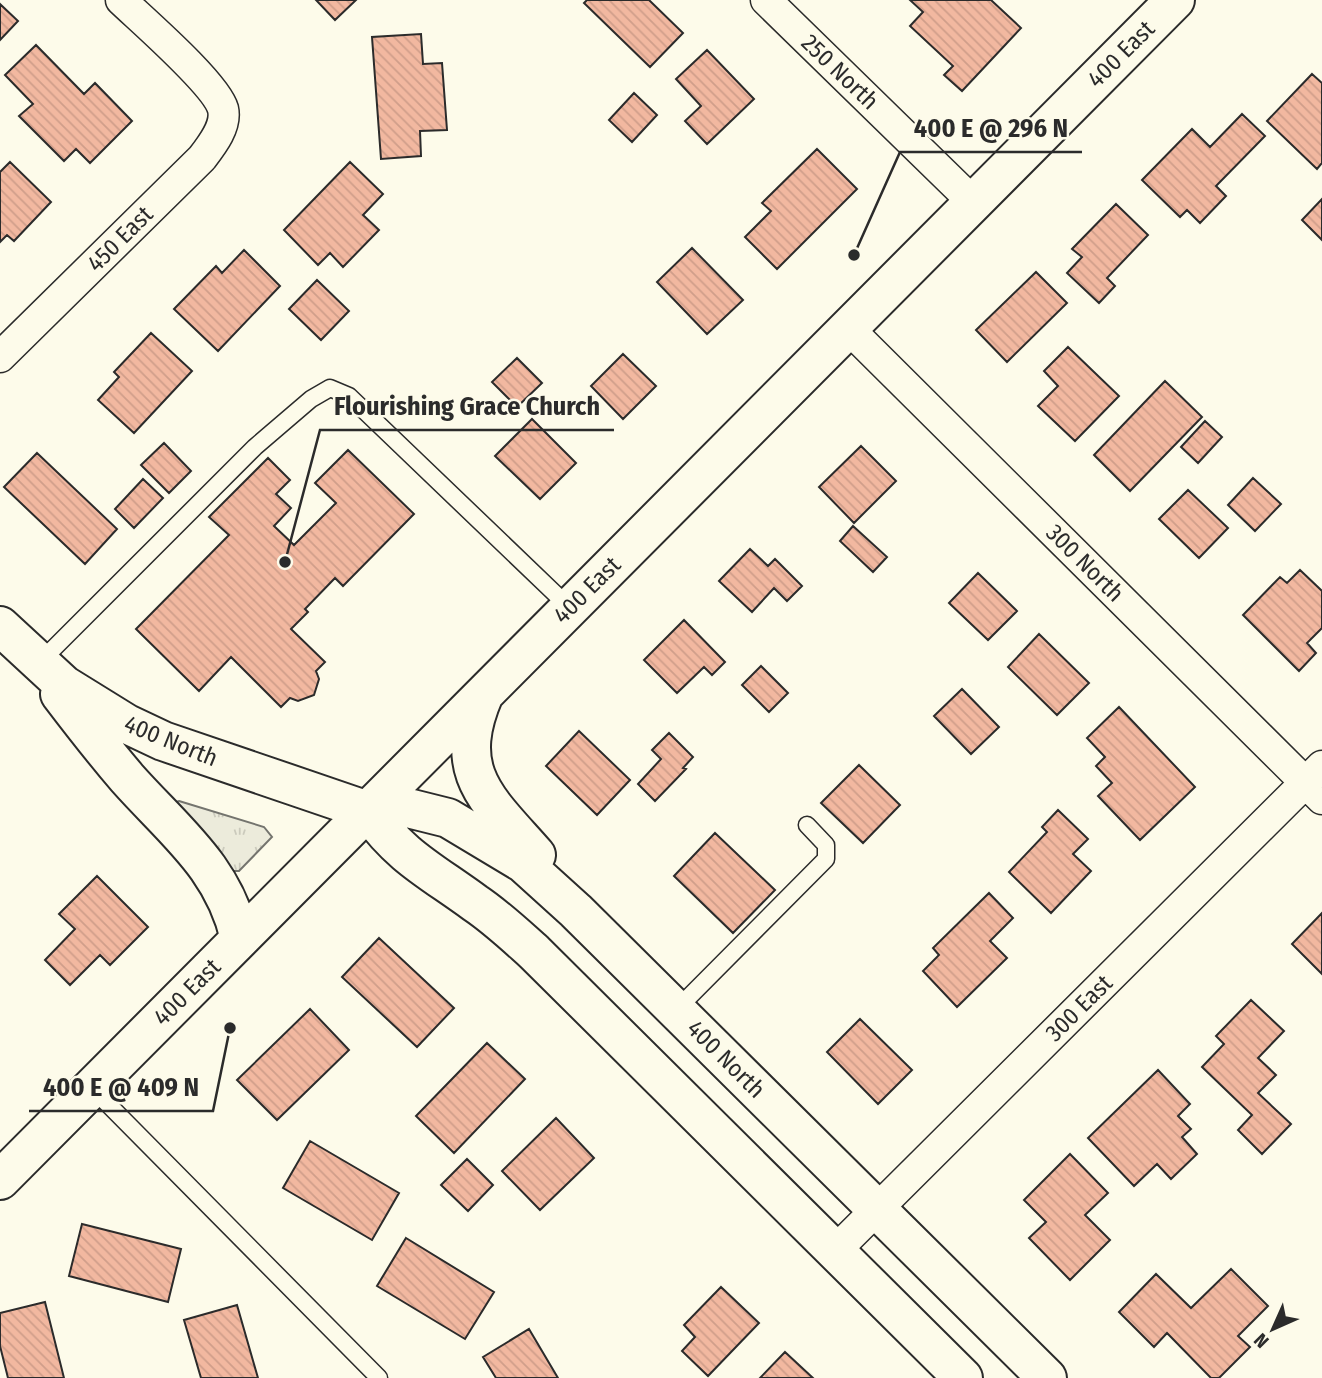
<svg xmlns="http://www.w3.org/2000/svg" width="1322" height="1378" viewBox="0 0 1322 1378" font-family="'Fira Sans Condensed',sans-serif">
	<defs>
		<pattern id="grass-tufts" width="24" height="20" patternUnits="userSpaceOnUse" patternTransform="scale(1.75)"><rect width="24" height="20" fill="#ecebdb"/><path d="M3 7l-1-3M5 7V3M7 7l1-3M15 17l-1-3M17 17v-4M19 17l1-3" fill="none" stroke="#cbcabc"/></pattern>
		<pattern id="building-back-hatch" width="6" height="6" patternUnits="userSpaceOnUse" patternTransform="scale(1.75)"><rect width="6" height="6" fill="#f2b8a0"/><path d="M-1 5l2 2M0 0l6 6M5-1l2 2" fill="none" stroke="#d09e8a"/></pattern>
	</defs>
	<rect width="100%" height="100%" fill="#fdfbea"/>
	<path fill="url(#grass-tufts)" stroke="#74746e" stroke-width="2" d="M 179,801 L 264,827 L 272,837 L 239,871 L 231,871 L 173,803 Z"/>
	<path fill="url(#building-back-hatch)" stroke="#2b2b2b" stroke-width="2" d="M 316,0 L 356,0 L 335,20 Z
		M 587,0 L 649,0 L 683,33 L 650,67 L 584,3 Z
		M 910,0 L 991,0 L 1021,28 L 962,91 L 944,75 L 953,66 L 910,26 L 923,12 Z
		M 0,4 L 18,21 L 0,40 Z
		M 421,34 L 423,64 L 442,63 L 447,130 L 420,131 L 421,156 L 381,159 L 372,37 Z
		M 36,45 L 84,94 L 95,83 L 132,121 L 90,163 L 76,149 L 64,161 L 19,116 L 33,104 L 5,75 Z
		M 707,50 L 754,99 L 707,144 L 685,121 L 701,106 L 676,79 Z
		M 1312,74 L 1322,83 L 1322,163 L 1317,169 L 1267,121 Z
		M 634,93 L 657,115 L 632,142 L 609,120 Z
		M 1242,114 L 1265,136 L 1216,186 L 1226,196 L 1200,223 L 1187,210 L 1180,217 L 1142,180 L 1192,129 L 1210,147 Z
		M 817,149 L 857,189 L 777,269 L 745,237 L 771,211 L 762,203 Z
		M 10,162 L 51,202 L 14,241 L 7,235 L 0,242 L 0,172 Z
		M 350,162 L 383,194 L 363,215 L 379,230 L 343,267 L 330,253 L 318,265 L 284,230 Z
		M 1322,199 L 1322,240 L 1302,220 Z
		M 1116,204 L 1148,235 L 1107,278 L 1115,286 L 1099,303 L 1067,273 L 1082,257 L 1072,249 Z
		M 692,248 L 743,300 L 707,334 L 657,282 Z
		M 244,250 L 280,286 L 218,351 L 174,309 L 216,266 L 222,273 Z
		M 1036,272 L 1067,303 L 1007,362 L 976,330 Z
		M 317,280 L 349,311 L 321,340 L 289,309 Z
		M 151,333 L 192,371 L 134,433 L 98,400 L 119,377 L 114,372 Z
		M 1068,347 L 1119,396 L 1075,441 L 1038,406 L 1058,386 L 1044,371 Z
		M 623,354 L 656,386 L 623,419 L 591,386 Z
		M 517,358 L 542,383 L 517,407 L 492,382 Z
		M 1165,381 L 1202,417 L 1130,491 L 1094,455 Z
		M 532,419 L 576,463 L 540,499 L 495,456 Z
		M 1205,421 L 1222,437 L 1198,463 L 1181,447 Z
		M 164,443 L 191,471 L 169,493 L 141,465 Z
		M 861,446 L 896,481 L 854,523 L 819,487 Z
		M 348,450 L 414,514 L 343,586 L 335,578 L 305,609 L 308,612 L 291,629 L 325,662 L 316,671 L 319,679 L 314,695 L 298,701 L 290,698 L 281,707 L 231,657 L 199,691 L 136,629 L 229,535 L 209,517 L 268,458 L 290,480 L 276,494 L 291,508 L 274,526 L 294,545 L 336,503 L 315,483 Z
		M 37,453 L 117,529 L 85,564 L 4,487 Z
		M 1253,478 L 1281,504 L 1255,531 L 1228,505 Z
		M 143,479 L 163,498 L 134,528 L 115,509 Z
		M 1188,490 L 1228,528 L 1199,558 L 1159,519 Z
		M 853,526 L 887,557 L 873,572 L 840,541 Z
		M 750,549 L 768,566 L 775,559 L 802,586 L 787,601 L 774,588 L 752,612 L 719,581 Z
		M 1300,570 L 1322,591 L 1322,628 L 1307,643 L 1316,653 L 1299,671 L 1243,615 L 1280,577 L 1287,583 Z
		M 978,573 L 1017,611 L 988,640 L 949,603 Z
		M 684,620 L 725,662 L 712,675 L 704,667 L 677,693 L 644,660 Z
		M 1039,634 L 1089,683 L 1057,715 L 1008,667 Z
		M 761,666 L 788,693 L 769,712 L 742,685 Z
		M 962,689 L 999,727 L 971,754 L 934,716 Z
		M 1119,707 L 1195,787 L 1140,840 L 1098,796 L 1112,783 L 1096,766 L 1105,757 L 1087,738 Z
		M 579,731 L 630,780 L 597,815 L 546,766 Z
		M 669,733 L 693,757 L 683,768 L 686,769 L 655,801 L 638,784 L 661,759 L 652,750 Z
		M 859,765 L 900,805 L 863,843 L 821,803 Z
		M 1058,810 L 1088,839 L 1073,854 L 1091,871 L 1051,913 L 1009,872 L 1047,832 L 1042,827 Z
		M 715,833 L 775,890 L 733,933 L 674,876 Z
		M 97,876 L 148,927 L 110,965 L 100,955 L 70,985 L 45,960 L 75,929 L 59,914 Z
		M 989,893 L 1013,918 L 990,941 L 1007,958 L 957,1007 L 923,971 L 939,955 L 933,948 Z
		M 1322,913 L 1322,974 L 1292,944 Z
		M 379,938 L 454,1008 L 417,1047 L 342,977 Z
		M 1251,1000 L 1284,1031 L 1258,1058 L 1276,1075 L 1258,1093 L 1291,1124 L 1262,1154 L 1238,1130 L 1252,1115 L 1202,1067 L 1224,1044 L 1216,1036 Z
		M 310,1009 L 349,1050 L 277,1120 L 237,1080 Z
		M 860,1019 L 912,1070 L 878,1104 L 827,1052 Z
		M 487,1043 L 525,1079 L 454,1153 L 416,1116 Z
		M 1158,1070 L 1190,1104 L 1178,1116 L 1191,1129 L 1182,1137 L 1197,1154 L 1171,1179 L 1157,1164 L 1134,1186 L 1088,1138 Z
		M 556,1118 L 594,1158 L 540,1210 L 502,1171 Z
		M 310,1141 L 399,1193 L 372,1240 L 283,1188 Z
		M 1070,1154 L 1108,1193 L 1085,1215 L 1110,1240 L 1070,1280 L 1029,1238 L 1046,1222 L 1024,1200 Z
		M 467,1159 L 493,1185 L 468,1211 L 441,1185 Z
		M 82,1224 L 181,1249 L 168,1302 L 69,1276 Z
		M 406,1238 L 494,1292 L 465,1339 L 377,1286 Z
		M 1231,1269 L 1268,1306 L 1238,1336 L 1250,1347 L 1219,1378 L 1211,1378 L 1167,1333 L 1154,1347 L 1119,1312 L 1156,1274 L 1191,1308 Z
		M 721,1287 L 759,1323 L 708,1376 L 682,1351 L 695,1337 L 684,1325 Z
		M 45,1302 L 64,1378 L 8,1378 L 0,1346 L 0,1313 Z
		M 237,1305 L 258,1378 L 201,1378 L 184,1320 Z
		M 529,1329 L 558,1378 L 496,1378 L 483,1357 Z
		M 785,1352 L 813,1378 L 760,1378 Z"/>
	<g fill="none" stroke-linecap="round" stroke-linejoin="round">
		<g stroke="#2b2b2b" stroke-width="19">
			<path id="service" d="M 40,662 L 255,447 L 311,399 L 330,388 L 349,396 L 569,607
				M 676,1010 L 826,859 L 826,845 L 807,825
				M 92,1088 L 379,1378"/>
		</g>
		<g stroke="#2b2b2b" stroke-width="33">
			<path id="minor" d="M 766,0 L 973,202
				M 848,328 L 1322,799
				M 0,357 L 202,158 C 212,145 227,126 223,109 C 216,84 143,21 121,0
				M 835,1251 L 1322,766"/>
		</g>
		<g stroke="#2b2b2b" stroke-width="42">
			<path id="secondary" d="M 0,626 L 64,685 L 127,724 L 163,741 L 368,811 L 408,808 L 448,818 L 523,863 L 576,911 L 1047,1378
				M 60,694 C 82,723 104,751 127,778 C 174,831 224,867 240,939
				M 484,694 C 450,773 488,800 536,855
				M 368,811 C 402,858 430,870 475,903 C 496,917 515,935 534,952 L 963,1378
				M 0,1180 L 1175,0"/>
		</g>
		<use href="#service" stroke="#fdfbea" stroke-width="16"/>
		<use href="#minor" stroke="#fdfbea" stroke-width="30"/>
		<use href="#secondary" stroke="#fdfbea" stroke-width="38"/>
	</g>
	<g text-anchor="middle" stroke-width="5" stroke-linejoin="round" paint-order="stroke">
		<g font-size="24" fill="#2b2b2b" stroke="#fdfbea">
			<text transform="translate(1121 54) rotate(-45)" y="8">400 East</text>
			<text transform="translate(840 72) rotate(44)" y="8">250 North</text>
			<text transform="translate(120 239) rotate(-45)" y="8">450 East</text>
			<text transform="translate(1085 563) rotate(45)" y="8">300 North</text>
			<text transform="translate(587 590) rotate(-45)" y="8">400 East</text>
			<text transform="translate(171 741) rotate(22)" y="8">400 North</text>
			<text transform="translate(187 992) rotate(-45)" y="8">400 East</text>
			<text transform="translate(1079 1008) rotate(-45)" y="8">300 East</text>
			<text transform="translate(726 1059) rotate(45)" y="8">400 North</text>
		</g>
	</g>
	<path fill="none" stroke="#2b2b2b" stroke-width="2.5" d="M854 255L900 152H1082M285 562L320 430H614M230 1028L213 1111H29"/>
	<g fill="#2b2b2b" stroke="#fdfbea" stroke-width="2.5">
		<circle cx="854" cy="255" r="7"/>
		<circle cx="285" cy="562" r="7"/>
		<circle cx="230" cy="1028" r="7"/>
	</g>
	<g font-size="26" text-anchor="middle" font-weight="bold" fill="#2b2b2b" stroke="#fdfbea" stroke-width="5" stroke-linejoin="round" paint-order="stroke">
		<text x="991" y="137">400 E @ 296 N</text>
		<text x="467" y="415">Flourishing Grace Church</text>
		<text x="121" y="1096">400 E @ 409 N</text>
	</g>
	<g transform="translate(1273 1329) rotate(225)" stroke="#fdfbea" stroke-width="5" paint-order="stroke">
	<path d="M0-5L12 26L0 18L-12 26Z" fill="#2b2b2b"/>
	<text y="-10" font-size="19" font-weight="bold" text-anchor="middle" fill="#2b2b2b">N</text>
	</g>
</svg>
